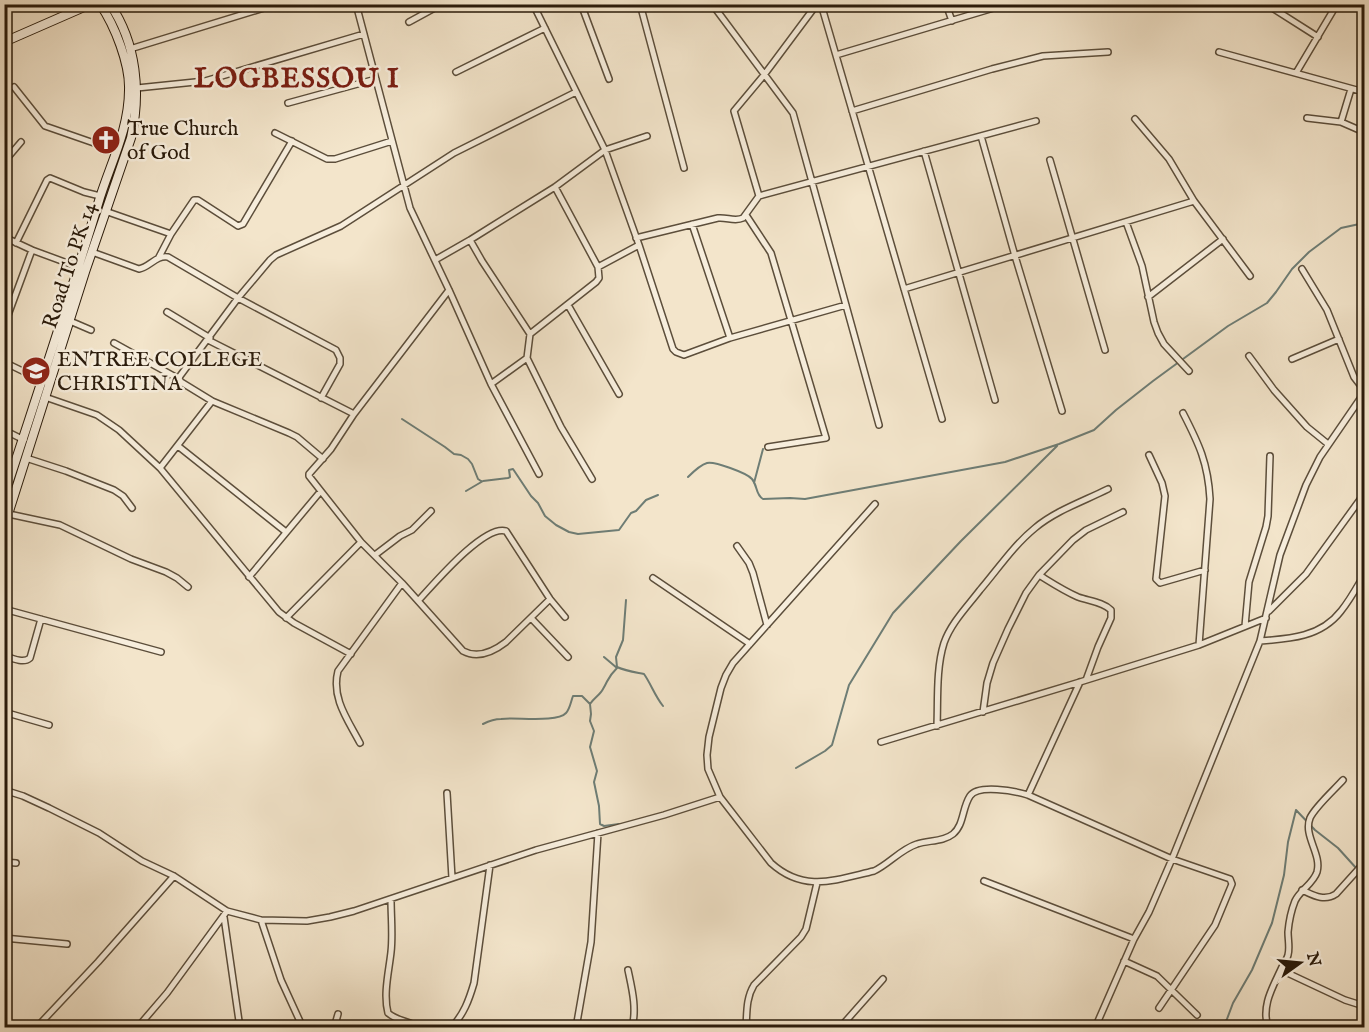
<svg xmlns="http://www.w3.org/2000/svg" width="1369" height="1032" viewBox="0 0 1369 1032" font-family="'IM FELL English',serif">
	<rect width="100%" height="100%" fill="#f3e5cb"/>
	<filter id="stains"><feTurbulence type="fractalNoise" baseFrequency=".00333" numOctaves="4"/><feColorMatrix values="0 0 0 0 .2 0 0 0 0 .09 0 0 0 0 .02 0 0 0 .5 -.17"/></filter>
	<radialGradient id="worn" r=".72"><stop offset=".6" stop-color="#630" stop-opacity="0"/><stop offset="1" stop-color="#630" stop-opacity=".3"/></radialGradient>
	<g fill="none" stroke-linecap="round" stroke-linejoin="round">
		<path stroke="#6e7d75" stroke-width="2" d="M 402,419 L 445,447 L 454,454 L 461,455 L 468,459 L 472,464 L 478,479 L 481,481
			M 688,477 C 693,472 700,465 707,463 C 714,461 747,473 752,479 C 758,486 755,494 763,499 L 790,498 L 805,499 L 1005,462 L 1059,444 L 1094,430 L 1116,410 L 1153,381 L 1228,326 L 1267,303 L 1276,292 L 1292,269 L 1309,252 L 1341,228 L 1364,223
			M 754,483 L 763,449
			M 466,491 L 483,481 L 508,478 L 510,477 L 509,470 L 513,469 L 531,496 L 538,503 L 545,516 L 556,525 L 569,532 L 578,534 L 619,530 L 631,513 L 636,511 L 646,500 L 658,495
			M 626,600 L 623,640 L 616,657 L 617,667 C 626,671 634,672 644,674 C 651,684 655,696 663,706
			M 590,704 C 594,698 600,695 603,689 C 609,679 607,678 617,668 L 604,657
			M 483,724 C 489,721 495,719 501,719 C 516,717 557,723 566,713 C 570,709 571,701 573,696 L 582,696 L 590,704 L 591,714 L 590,721 L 594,731 L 590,747 L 597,771 L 594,782 L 599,806 L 600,824 L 604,826 L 619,824
			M 796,768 L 825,751 L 832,745 L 849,685 L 893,613 L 961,541 L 1057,446
			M 1296,810 L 1315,830 L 1338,848 L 1357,869 L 1364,875
			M 1221,1028 L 1227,1019 L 1233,1003 L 1252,970 L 1272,923 L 1284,875 L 1288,842 L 1296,810"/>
		<g stroke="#5c4e3b" stroke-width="8">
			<path id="minor" d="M 356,4 L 410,208 L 449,290 L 491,384 L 539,474
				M 533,4 L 605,150 L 639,245 L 673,349 L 676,352 L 684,355 L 730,338 L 846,305
				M 581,4 L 609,79
				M 640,4 L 684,168
				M 712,4 L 793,113 L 879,425
				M 821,4 L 942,419
				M 946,4 L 952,21
				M 1266,4 L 1318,37
				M 409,22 L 442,4
				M 130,49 L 277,4
				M 1219,52 L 1364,92
				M 836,55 L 1007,4
				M 456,72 L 545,28
				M 1296,73 L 1337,4
				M 14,87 L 45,126 L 117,151
				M 137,88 L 205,81 L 364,34
				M 288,103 L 376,79
				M 852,111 L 992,69 L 1043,56 L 1108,52
				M 1307,118 L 1341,122 L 1364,132
				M 1135,119 L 1169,159 L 1194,201 L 1250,276
				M 1341,122 L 1351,89
				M 275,133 L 327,159 L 335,159 L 392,141
				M 981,136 L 1015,256 L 1062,411
				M 924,151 L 995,400
				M 1050,160 L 1105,350
				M 4,162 L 21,142
				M 1361,172 L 1364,153
				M 759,196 L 734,111 L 764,75 L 817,4
				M 105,211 L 171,234
				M 746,215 L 771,253 L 826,438 L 768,447
				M 1126,222 L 1142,266 L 1154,322 L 1158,333 L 1164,344 L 1189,371
				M 692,224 L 730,338
				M 4,237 L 32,250 L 78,267
				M 636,238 L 718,218 C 727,217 735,222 743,218 L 759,196 L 1036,121
				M 470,240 L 482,261 L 530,334 L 527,358 L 561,427 L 592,479
				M 16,243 L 47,180 L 50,178 L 84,192 L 100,196
				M 92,252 L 139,269 C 150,267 156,255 168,257 L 238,298 L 336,350 L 340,358 L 340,364 L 321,398
				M 159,257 L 171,234 L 194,200 L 198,200 L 235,224 L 238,226 L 243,224 L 292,141
				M 435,260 L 470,240 L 555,187 L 605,150 L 647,136
				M 598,267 L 639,245
				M 1302,269 L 1327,310 L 1354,377 L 1364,390
				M 904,289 L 1194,201
				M 449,290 L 354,414 L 331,449 L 309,474 L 309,476 L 361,542 L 402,583 L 463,651 C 478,659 493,652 506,642 L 550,599
				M 1148,297 L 1223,239
				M 568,305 L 619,394
				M 167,312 L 210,338
				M 70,321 L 91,330
				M 4,326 L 32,250
				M 530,334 L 596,282 L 599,278 L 598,267 L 555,187
				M 208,340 L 354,414
				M 114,343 L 179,379
				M 1249,356 L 1274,390 L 1307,427 L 1328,444
				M 1292,359 L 1339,339
				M 4,362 L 45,382
				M 491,384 L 527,358
				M 45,397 L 97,415 L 119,430 L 160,468 L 279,612 L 294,623 L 351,654
				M 1183,413 C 1199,444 1208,463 1210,499 L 1199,645
				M 4,430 L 24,440
				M 178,446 L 286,532
				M 1149,455 L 1162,483 L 1165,496 L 1156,579 L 1160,583 L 1205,570
				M 26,458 L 66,471 L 114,490 L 123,496 L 132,508
				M 323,459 L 297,437 L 289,433 L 212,401 L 181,382 L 179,379 L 180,376 L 238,298 L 270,260 L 276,255 L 341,226 L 454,153 L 576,92
				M 160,468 L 212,401
				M 875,504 L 733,663 L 726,675 L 721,688 L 709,737 L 707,755 L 708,769 L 720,797 L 771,863 C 804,893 835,880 874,871 C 889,864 901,849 917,844 C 928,840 943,842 953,834 C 964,825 962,808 970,796 C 978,784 1015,791 1028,795 L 1172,859 L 1230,879 L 1232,884 L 1215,925 L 1159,1008
				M 4,513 L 60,525 L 131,559 L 166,572 L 177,578 L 188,587
				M 737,546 L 749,563 L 753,573 L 767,625
				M 375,555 L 400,536 L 412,530 L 431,511
				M 1039,575 C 1052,583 1064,591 1078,597 C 1089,601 1103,602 1111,610 L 1111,618 L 1098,647 L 1086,680
				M 249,577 L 320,492
				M 653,578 L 750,644
				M 418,601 C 433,585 484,524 506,531 L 550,599 L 565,617
				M 4,609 L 161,652
				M 1269,611 L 1306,574 L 1364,494
				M 286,618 L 361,542
				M 531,618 L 568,657
				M 1245,626 L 1249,582 L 1266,527 L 1268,516 L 1270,456
				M 1260,641 C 1290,639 1321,637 1341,611 C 1350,600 1357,587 1364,575
				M 4,656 C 13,658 23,664 30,658 L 41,619
				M 4,712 L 49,725
				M 983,712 L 987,683 L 993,663 L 1008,629 L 1026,593 L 1039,575 L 1073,540 L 1086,530 L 1123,512
				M 937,726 C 938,700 936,668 944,643 C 951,623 967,607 980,590 C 998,569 1013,546 1035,528 C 1055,511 1084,501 1108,489
				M 881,742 L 1080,682 L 1199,645 L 1266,618
				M 360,743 C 348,720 331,698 338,671 L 402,583
				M 4,790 L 23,796 L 49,808 L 99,833 L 142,861 L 174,876 L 227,911 L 261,920 L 307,921 L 330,917 L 354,911 L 536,850 L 664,815 L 720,797
				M 447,793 L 452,878
				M 1028,795 L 1080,682
				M 4,862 L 16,863
				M 984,881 L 1134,939
				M 1302,890 C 1313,895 1324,902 1336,894 L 1364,863
				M 391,899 C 391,917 393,935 391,952 C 389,971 383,994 388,1013 C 397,1021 410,1021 420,1028
				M 224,917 L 240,1028
				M 261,920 L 281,980 L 303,1028
				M 4,938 L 67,944
				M 1124,961 L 1157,976 L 1197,1015
				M 628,970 C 632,989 637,1008 632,1028
				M 1281,970 L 1345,1000 L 1364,1006
				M 36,1028 L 98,962 L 174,876
				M 137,1028 L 167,993 L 227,911
				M 334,1028 L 338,1014
				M 451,1028 C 464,1014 469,1000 474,983 L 490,865
				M 576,1028 L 591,942 L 598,833
				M 746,1028 C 747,1012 746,998 754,985 L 801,937 L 806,929 L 817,883
				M 842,1028 L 845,1022 L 883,979
				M 1095,1028 L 1134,939 L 1149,912 L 1172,859 L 1260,641 L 1280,555 L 1306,485 L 1320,457 L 1364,393
				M 1268,1028 C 1261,1005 1273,987 1282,967 C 1284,963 1287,959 1288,955 C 1290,948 1288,940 1288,932 C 1289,921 1291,911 1295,901 C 1300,890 1313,884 1317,872 C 1322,854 1303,836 1310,818 C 1315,807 1334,790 1343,780"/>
		</g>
		<g stroke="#2a1b0b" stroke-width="10">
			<path id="secondary" d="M 4,42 L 91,4
				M 4,496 C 36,399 68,302 98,204 C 109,166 129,131 129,90 C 130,64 115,26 100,4
				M 4,527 L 85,272 L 131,138 C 141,93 137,44 110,4"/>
		</g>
		<use href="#minor" stroke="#f7eedd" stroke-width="5"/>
		<use href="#secondary" stroke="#f7eedd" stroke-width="8"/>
	</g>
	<defs>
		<g id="church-disc" transform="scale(1.5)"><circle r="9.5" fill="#8f2418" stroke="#f7eedd"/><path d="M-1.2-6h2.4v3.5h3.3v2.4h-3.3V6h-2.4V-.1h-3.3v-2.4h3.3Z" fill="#fff"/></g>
		<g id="school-disc" transform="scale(1.5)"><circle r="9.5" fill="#8f2418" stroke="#f7eedd"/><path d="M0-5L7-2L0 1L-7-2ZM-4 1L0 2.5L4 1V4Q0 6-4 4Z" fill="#fff"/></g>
	</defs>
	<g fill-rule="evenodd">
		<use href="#church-disc" x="106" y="140"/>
		<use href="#school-disc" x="36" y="371"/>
	</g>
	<g text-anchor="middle" stroke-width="5" stroke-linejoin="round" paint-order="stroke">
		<g font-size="21" fill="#2a1b0b" stroke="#f7eedd" text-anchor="start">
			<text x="127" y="135">True Church<tspan x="127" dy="24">of God</tspan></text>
			<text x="57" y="366">ENTREE COLLEGE<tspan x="57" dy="24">CHRISTINA</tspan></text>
		</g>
		<g font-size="21" fill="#2a1b0b" stroke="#f7eedd">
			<text transform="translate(69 265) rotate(-72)" y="7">Road To PK 14</text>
		</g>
		<g font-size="27" font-weight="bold" letter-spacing="1.5" fill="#7a1f14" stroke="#f7eedd">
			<text x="297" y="87">LOGBESSOU I</text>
		</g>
	</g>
	<rect width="1369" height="1032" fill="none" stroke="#f3e5cb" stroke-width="24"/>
	<rect x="6" y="6" width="1357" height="1020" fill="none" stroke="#2a1b0b" stroke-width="3"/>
	<rect x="12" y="12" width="1345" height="1008" fill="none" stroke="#2a1b0b" stroke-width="1.5"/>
	<g transform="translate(1300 963) rotate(75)" stroke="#f7eedd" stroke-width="4.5" paint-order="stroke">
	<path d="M0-4.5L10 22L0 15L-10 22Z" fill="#2a1b0b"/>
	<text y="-9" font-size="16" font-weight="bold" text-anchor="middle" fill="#2a1b0b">N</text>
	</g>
	<rect width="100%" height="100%" filter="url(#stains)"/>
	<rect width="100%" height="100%" fill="url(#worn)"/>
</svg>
